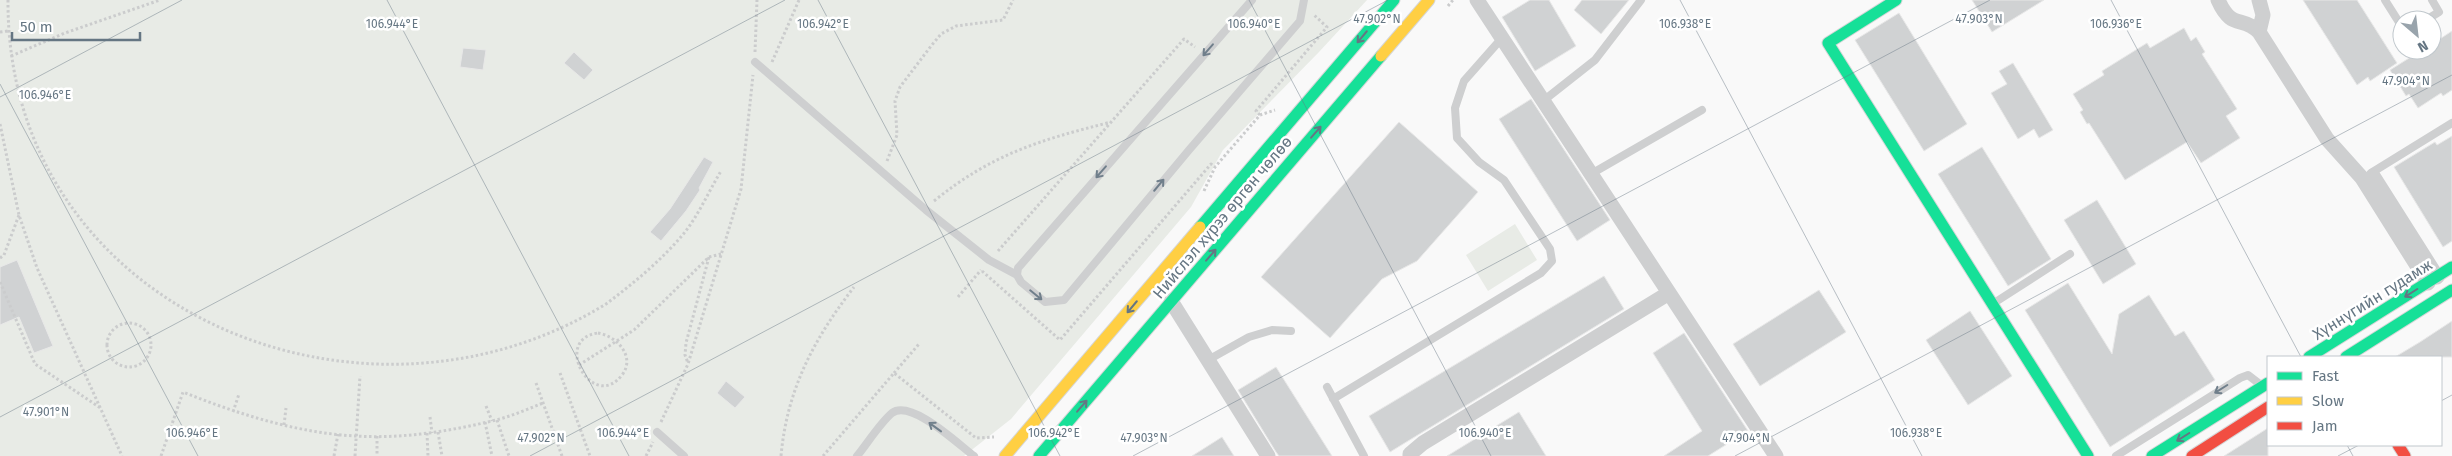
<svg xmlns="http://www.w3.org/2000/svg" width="2452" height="456" viewBox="0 0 2452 456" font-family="'Fira Sans',sans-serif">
	<rect width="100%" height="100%" fill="#f9f9f9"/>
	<path fill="#e8ebe6" d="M 0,0 L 1367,0 L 1319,52 L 1223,150 L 1191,207 L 1011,419 L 964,456 L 0,456 Z
		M 1515,224 L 1537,260 L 1488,291 L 1466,255 Z"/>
	<path fill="#d0d2d3" stroke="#e8e8e8" d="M 1530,0 L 1549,0 L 1576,46 L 1535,71 L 1502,17 Z
		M 1582,0 L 1629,0 L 1601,34 L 1574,10 Z
		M 1972,0 L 2044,0 L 1992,32 Z
		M 2303,0 L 2357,0 L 2397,63 L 2370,81 L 2368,77 L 2357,85 Z
		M 1899,13 L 1967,124 L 1924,151 L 1855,40 Z
		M 2184,28 L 2191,41 L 2196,37 L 2205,52 L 2202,54 L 2237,109 L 2226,116 L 2240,138 L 2201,163 L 2187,142 L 2125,180 L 2089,123 L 2087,124 L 2080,112 L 2083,110 L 2073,94 L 2104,75 L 2102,71 L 2147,43 L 2150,48 Z
		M 2452,31 L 2452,90 L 2443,96 L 2441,93 L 2418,108 L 2409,94 L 2406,96 L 2390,70 L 2422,50 L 2432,50 L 2432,44 Z
		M 463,48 L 486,50 L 483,70 L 460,67 Z
		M 574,52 L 593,70 L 584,80 L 564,63 Z
		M 2013,63 L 2053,130 L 2039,138 L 2034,129 L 2018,139 L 1991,93 L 2007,84 L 1999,71 Z
		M 1531,99 L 1610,220 L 1577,241 L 1499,119 Z
		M 1399,122 L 1478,192 L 1417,261 L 1382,279 L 1330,338 L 1261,277 Z
		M 2452,136 L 2452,241 L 2443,247 L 2394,167 L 2435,142 L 2437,145 Z
		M 1982,147 L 2051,259 L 2008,286 L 1938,174 Z
		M 704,157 L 713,162 L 699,188 L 700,190 L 686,211 L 661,241 L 650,232 L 670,209 Z
		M 2097,200 L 2136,264 L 2103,284 L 2064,220 Z
		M 17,260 L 53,346 L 34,353 L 19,317 L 0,325 L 0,267 Z
		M 1604,276 L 1624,309 L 1390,452 L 1369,416 Z
		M 2068,283 L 2112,354 L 2119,314 L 2149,295 L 2175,336 L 2184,331 L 2215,380 L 2110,447 L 2025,310 Z
		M 1819,290 L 1846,332 L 1760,386 L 1733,344 Z
		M 1970,311 L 2012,376 L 1968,405 L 1926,340 Z
		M 2452,321 L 2452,357 L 2395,357 L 2420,342 Z
		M 1684,333 L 1748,431 L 1708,456 L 1664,456 L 1702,431 L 1653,353 Z
		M 1276,367 L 1332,456 L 1279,456 L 1276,452 L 1238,390 Z
		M 726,381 L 745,397 L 735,408 L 717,393 Z
		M 1519,412 L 1546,456 L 1447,456 Z
		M 2268,428 L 2268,456 L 2224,456 Z
		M 1222,437 L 1234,456 L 1192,456 Z"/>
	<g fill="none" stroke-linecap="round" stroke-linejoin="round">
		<g stroke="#d5d6d7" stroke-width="13">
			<path id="fast" d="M 1896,0 L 1828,43 L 2088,456
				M 1200,227 L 1394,0
				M 2309,357 L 2452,267
				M 2346,357 L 2452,290
				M 1039,456 L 1381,56
				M 2152,456 L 2268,383"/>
		</g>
		<g stroke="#d5d6d7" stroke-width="13">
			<path id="slow" d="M 1381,56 L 1429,0
				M 1005,456 L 1200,227"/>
		</g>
		<g stroke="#d5d6d7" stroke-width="13">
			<path id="jam" d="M 2398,445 L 2405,456
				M 2192,456 L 2268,407"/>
		</g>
		<path stroke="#cbcccd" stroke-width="3" stroke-dasharray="2.5 2.5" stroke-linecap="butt" d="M 8,0 C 6,308 359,456 606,304 C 634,283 663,259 685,232 C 699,214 709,191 721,171
			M 1448,6 L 1453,0
			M 0,32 L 8,31
			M 755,52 L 757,0
			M 11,56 L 65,33 L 160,0
			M 772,62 L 799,0
			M 1260,115 L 1256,111 L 1327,27 L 1314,15
			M 0,124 L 19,215 L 37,268 L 122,456
			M 887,161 L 897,135 L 895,101 L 900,87 L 931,46 L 941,34 L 956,26 L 1003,20 L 1013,0
			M 1204,191 L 1215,167 L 1260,115 L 1275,110
			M 934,201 C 992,154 1040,140 1111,122
			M 998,251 L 1184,39 L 1195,47
			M 709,257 L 721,254
			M 0,258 L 4,255 L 19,215
			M 982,271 L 1060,340 L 1211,164 L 1215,167
			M 0,282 L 35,364 L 102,409
			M 958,297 L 981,270
			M107 345a22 22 0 1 1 44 0a22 22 0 1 1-44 0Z
			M 598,333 C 617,336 636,357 622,375 C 593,413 551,339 598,333 Z
			M 579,365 L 634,330 L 709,257 L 686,343 L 685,355 L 688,363
			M 560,373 L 590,456
			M 894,373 L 919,344
			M 536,383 L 562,456
			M 486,406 L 492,421
			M 233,412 L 239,394
			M 430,417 L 432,433
			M 497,420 L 509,456
			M 485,422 L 492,456
			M 661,422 L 688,364 L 741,189 L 753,75
			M 284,425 L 286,408
			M 438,432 L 442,456
			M 427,433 L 428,456
			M 377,436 L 377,456
			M 161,456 L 183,392 C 238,414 297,433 356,436 C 403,439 451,431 496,420 C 512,416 528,409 543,403
			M 334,456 L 338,434
			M 355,456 L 360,376
			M 646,456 L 653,442
			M 781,456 C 787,389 814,339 854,287
			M 823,456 L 894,373 L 976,438 L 994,437"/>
		<path stroke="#cecfd0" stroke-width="8" d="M 1252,0 L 1018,268 L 1017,275 L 1021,282 L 1045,302 L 1064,300 L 1189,150 L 1300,21 L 1304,0
			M 2385,0 L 2402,27
			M 2426,20 L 2439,12 L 2432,0
			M 755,62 L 926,210 L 989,260 L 1017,275
			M 1543,101 L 1595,60 L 1641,0
			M 2371,173 L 2452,123
			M 1591,174 L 1702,110
			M 1994,303 L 2070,254
			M 1208,360 L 1249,337 L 1272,330 L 1291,331
			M 1327,387 L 1364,456
			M 1333,399 L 1541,273 L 1552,261 L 1550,249 L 1504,180 L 1479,162 L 1457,138 L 1455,108 L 1464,81 L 1502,38
			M 657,432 L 684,456
			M 857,456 C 867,444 880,423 892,413 C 911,399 958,444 974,456
			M 2116,456 L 2240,378 L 2248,375 L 2261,385"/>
		<path stroke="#cecfd0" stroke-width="15" d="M 1477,0 L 1776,456
			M 2218,0 C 2232,31 2242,15 2259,32 L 2327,139 L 2362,178 L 2428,283
			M 2259,0 L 2263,15 L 2259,32
			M 2373,176 L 2437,277
			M 1171,301 L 1268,456
			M 1410,456 L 1410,454 L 1423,443 L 1669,293"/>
		<use href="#fast" stroke="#16e098" stroke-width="11"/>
		<use href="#slow" stroke="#ffcf43" stroke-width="11"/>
		<use href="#jam" stroke="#f24e42" stroke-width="11"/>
	</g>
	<defs><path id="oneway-shaft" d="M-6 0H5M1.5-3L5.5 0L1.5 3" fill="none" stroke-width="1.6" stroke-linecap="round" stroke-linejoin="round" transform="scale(1.25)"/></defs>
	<g stroke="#657683">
		<use href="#oneway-shaft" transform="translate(1362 37) rotate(130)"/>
		<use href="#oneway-shaft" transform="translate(1316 132) rotate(-49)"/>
		<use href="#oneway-shaft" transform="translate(1211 255) rotate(-49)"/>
		<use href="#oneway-shaft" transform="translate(2411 293) rotate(148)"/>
		<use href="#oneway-shaft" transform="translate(1132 307) rotate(130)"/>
		<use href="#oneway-shaft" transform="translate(1082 406) rotate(-49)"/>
		<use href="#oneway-shaft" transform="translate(2183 437) rotate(148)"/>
	</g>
	<g stroke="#707f8b">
		<use href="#oneway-shaft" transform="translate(1208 50) rotate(131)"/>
		<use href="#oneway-shaft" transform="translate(1101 172) rotate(131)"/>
		<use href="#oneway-shaft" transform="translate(1159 185) rotate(-50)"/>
		<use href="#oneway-shaft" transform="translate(1036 295) rotate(39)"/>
		<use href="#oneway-shaft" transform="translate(2221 389) rotate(148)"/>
		<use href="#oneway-shaft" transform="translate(935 427) rotate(-144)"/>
	</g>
	<path fill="none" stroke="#657683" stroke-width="1" stroke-opacity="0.45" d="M 387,0 L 629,456M 818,0 L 1060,456M 1249,0 L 1491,456M 1680,0 L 1922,456M 2111,0 L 2301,357M 0,84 L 198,456M 0,97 L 182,0M 2441,401 L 2452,395M 0,417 L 785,0M 2347,445 L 2353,456M 530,456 L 1388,0M 1133,456 L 1990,0M 1735,456 L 2452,75M 2338,456 L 2359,445"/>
	<g text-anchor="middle" stroke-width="5" stroke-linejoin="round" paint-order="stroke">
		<g font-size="16" fill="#657683" stroke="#fff">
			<text transform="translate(1222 217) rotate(-50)" y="6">Нийслэл хүрээ өргөн чөлөө</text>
			<text transform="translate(2372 299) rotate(-32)" y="6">Хүннүгийн гудамж</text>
		</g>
	</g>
	<g font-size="12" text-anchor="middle" fill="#657683" stroke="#fff" stroke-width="5" stroke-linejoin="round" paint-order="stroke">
		<text x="1377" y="23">47.902°N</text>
		<text x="1979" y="23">47.903°N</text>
		<text x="392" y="28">106.944°E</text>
		<text x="823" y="28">106.942°E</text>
		<text x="1254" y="28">106.940°E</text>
		<text x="1685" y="28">106.938°E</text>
		<text x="2116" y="28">106.936°E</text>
		<text x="2406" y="85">47.904°N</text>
		<text x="45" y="99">106.946°E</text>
		<text x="46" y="416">47.901°N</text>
		<text x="192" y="437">106.946°E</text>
		<text x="623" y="437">106.944°E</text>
		<text x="1054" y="437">106.942°E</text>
		<text x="1485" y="437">106.940°E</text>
		<text x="1916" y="437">106.938°E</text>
		<text x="541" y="442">47.902°N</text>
		<text x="1144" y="442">47.903°N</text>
		<text x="1746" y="442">47.904°N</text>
	</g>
	<rect x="2267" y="356" width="175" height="90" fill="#ffffff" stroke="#c1c8cd"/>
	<rect x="2277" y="372" width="25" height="8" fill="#16e098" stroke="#c1c8cd"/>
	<text x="2312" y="381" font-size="15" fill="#657683">Fast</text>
	<rect x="2277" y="397" width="25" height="8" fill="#ffcf43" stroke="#c1c8cd"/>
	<text x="2312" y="406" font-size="15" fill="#657683">Slow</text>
	<rect x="2277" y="422" width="25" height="8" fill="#f24e42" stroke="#c1c8cd"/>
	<text x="2312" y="431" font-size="15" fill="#657683">Jam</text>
	<g transform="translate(2417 35) rotate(152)"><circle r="24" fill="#ffffff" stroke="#c1c8cd"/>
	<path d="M0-4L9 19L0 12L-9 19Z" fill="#99a4ac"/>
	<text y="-8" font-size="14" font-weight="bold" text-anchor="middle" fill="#657683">N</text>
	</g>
	<path d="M12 32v8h128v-8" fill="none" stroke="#657683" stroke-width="2.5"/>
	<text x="20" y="32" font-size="15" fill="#657683" stroke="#ffffff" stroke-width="4" paint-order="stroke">50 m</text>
</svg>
